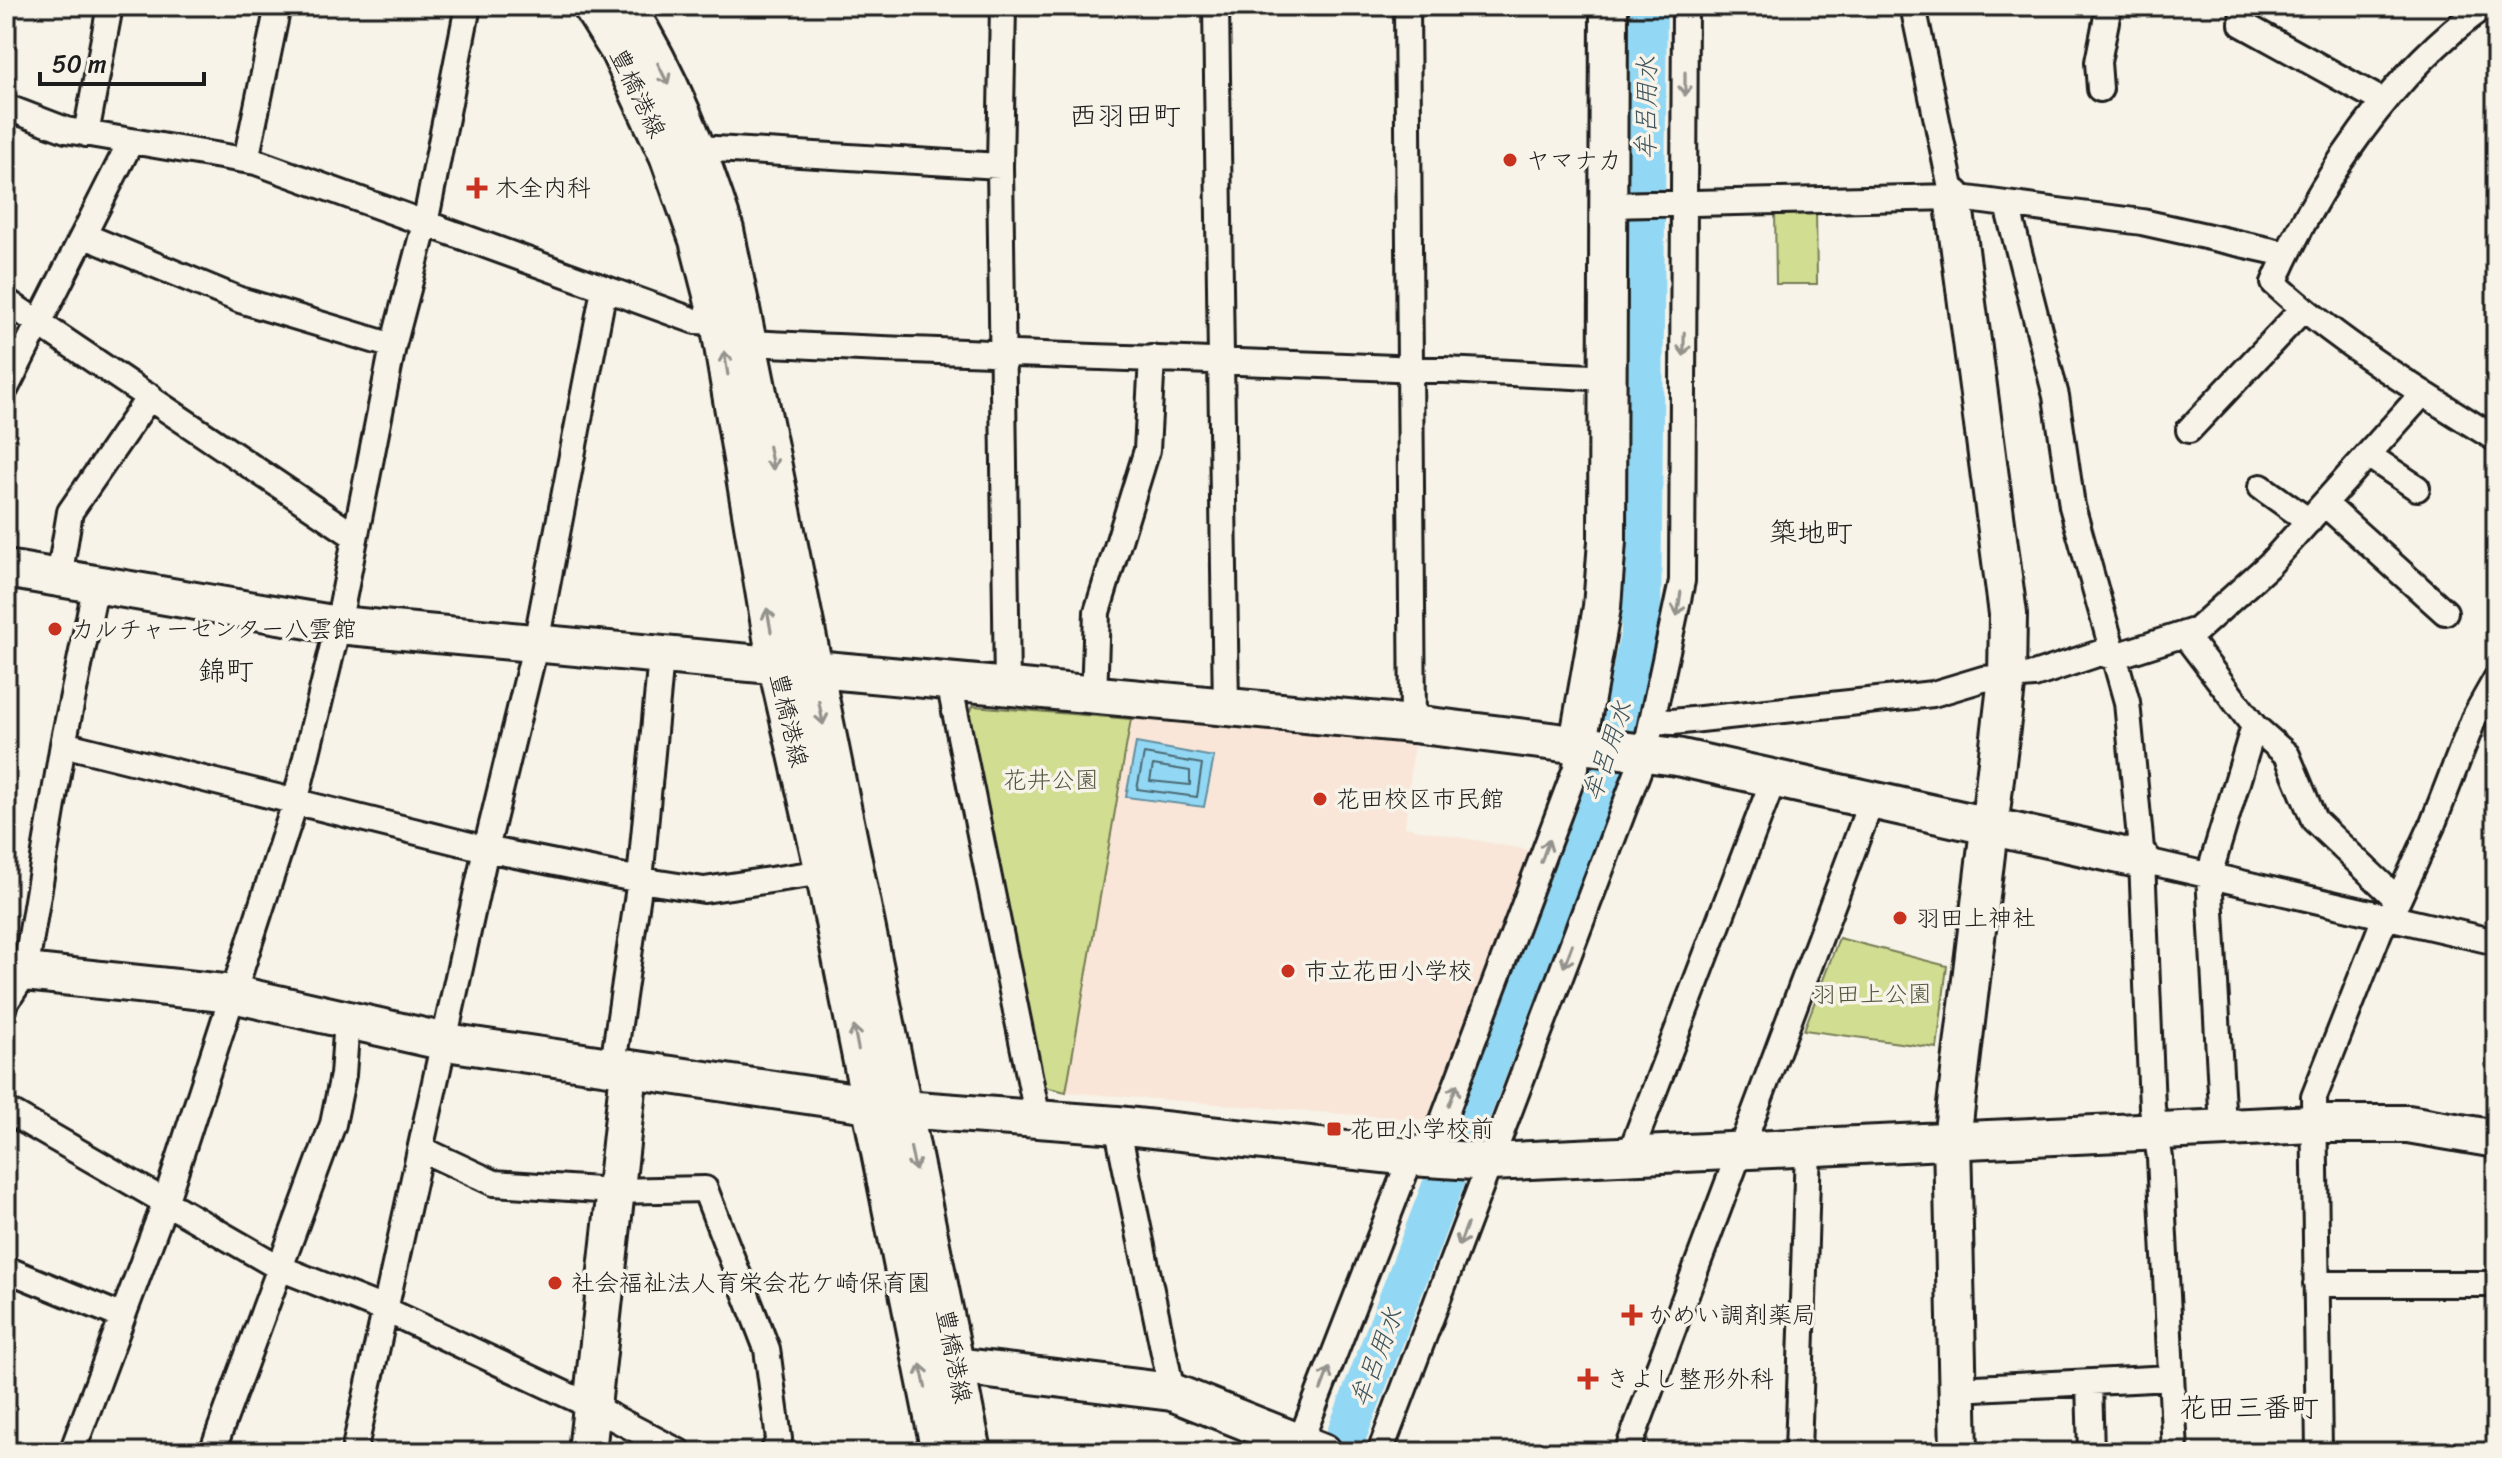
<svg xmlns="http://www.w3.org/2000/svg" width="2502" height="1458" viewBox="0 0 2502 1458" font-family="Sriracha,'Klee One',sans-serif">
	<rect width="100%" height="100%" fill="#f7f3e8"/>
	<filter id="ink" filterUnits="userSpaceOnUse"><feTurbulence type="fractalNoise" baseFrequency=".0125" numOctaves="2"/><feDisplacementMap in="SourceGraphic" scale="16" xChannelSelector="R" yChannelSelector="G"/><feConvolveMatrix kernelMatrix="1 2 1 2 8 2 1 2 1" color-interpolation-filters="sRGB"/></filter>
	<g filter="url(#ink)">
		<path fill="#f9e6d8" d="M 1131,719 L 1414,744 L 1405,827 L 1534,851 L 1433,1121 L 1066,1092 Z"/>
		<path fill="#d1dd90" stroke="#767c56" stroke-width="2" d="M 1816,209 L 1817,284 L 1776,284 L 1775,210 Z
			M 973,706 L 1131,719 L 1066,1092 L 1045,1087 L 969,715 Z
			M 1839,938 L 1947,966 L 1937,1048 L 1804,1030 Z"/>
		<path fill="#92d8f4" stroke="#638d9e" stroke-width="2" d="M 1136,743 L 1214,757 L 1204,807 L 1126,797 Z"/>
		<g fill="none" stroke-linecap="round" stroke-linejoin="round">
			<path stroke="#4b6772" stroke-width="2" d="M 1144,754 L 1202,764 L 1197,797 L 1137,789 Z
				M 1153,765 L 1190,771 L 1190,785 L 1150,781 Z"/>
			<path stroke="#92d8f4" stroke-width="40" d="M 1340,1452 L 1600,776 L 1625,704 L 1641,632 L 1647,6"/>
			<g stroke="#1c1c1c" stroke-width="30">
				<path id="street" d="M 1003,6 L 1000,166 L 1007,687
					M 1216,6 L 1226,709
					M 1407,6 L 1413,724
					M 1913,6 L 1953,197
					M 2243,6 L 2242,24 L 2384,102
					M 2485,6 C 2394,70 2318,182 2274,283 C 2341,344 2420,392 2496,439
					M 2100,89 L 2098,62 L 2109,6
					M 6,107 L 66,130 L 256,162 L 695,321 L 719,322
					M 86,134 L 110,6
					M 699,148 L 1000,166
					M 246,160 L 278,6
					M 1609,205 L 1953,197 L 2142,222 L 2286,254
					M 2007,205 L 2056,396 L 2072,506 L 2127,702 L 2142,860 L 2152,1107 L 2160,1158 L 2175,1452
					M 85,236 L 240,300 L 393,346
					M 6,301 L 353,535
					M 748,343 C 1035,357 1321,362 1607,378
					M 6,388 L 131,141
					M 2189,430 L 2303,309
					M 2368,455 L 2417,488
					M 2261,487 L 2309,521
					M 2325,504 L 2445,612
					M 59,578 L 70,512 L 150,396
					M 2184,634 L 2254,726 L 2287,755 L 2314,820 L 2398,900
					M 949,682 L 1038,1119
					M 1094,696 L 1097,612 L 1147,450 L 1152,358
					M 1653,721 L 1673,722 L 1933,694 L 1983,679 L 2034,675 L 2100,653 L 2113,657 L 2197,630 L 2269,565 L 2423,393
					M 63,744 L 486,849 L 640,880 L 704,890 L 824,872
					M 2142,860 L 2496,942
					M 6,1002 L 25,973 L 63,744 L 96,584
					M 613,1065 L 640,880 L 661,657
					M 6,1110 L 280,1268 L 386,1310 L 593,1407 L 679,1452
					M 1117,1125 L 1172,1392
					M 2223,1127 L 2209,875 L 2254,726
					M 421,1149 L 494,1183 L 613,1191 L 705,1189 L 767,1349 L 779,1439 L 773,1452
					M 1630,1154 L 1774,778
					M 6,1269 L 121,1316
					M 2316,1284 L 2496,1284
					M 2089,1383 L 2091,1452
					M 1957,1389 L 2171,1378
					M 72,1452 L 165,1203 L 295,803 L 338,625 L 393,346 L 425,224 L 468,6
					M 212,1452 L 333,1124 L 343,1075 L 347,1020
					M 354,1452 L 486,849 L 536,643 L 604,289
					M 1296,1452 L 1411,1157 L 1437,1136 L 1576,768 L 1578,743
					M 1380,1452 L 1645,753 L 1682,581 L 1685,6
					M 1627,1452 L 1872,799
					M 1798,1452 L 1808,1149
					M 2319,1452 L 2314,1097 L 2380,930 L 2398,900 L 2432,826 L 2474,718 L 2496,679"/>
			</g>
			<g stroke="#1c1c1c" stroke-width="42">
				<path id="secondary" d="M 591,6 L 619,51 L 668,155 L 698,240 L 719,322 L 777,667 L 824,872 L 940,1452
					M 626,6 C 670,76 700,152 725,230 L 973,1452
					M 1953,197 L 2008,614 L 2007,678 L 1952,1139 L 1959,1452
					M 6,569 L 338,625 L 1413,724 L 1677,757 L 2142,860
					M 1578,743 L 1602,607 L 1607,541 L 1609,6
					M 6,970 L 233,994 L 446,1042 L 903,1109 L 1117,1125 L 1411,1157 L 1490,1162 L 2313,1124 L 2408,1124 L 2496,1139
					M 956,1366 L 1172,1392 L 1323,1452
					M 587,1452 L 629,1071"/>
			</g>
			<use href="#street" stroke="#f7f3e8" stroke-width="24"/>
			<use href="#secondary" stroke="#f7f3e8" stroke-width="36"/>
		</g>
		<defs><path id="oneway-shaft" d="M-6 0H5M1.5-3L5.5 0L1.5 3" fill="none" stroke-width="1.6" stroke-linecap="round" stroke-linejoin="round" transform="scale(2)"/></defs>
		<g stroke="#94928c">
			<use href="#oneway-shaft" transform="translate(663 74) rotate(64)"/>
			<use href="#oneway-shaft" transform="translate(1685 84) rotate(90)"/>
			<use href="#oneway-shaft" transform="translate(1684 344) rotate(91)"/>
			<use href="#oneway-shaft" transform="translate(726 363) rotate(-99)"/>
			<use href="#oneway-shaft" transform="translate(771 458) rotate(79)"/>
			<use href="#oneway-shaft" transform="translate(1679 604) rotate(99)"/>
			<use href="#oneway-shaft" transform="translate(769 620) rotate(-100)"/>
			<use href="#oneway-shaft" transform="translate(821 713) rotate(79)"/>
			<use href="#oneway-shaft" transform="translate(1545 851) rotate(-70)"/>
			<use href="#oneway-shaft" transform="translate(1568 956) rotate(111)"/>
			<use href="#oneway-shaft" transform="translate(856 1038) rotate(-101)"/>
			<use href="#oneway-shaft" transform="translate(1453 1095) rotate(-69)"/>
			<use href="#oneway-shaft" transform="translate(913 1159) rotate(78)"/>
			<use href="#oneway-shaft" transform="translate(1463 1235) rotate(111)"/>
			<use href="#oneway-shaft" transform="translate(923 1376) rotate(-102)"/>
			<use href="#oneway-shaft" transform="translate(1325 1379) rotate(-69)"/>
		</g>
	</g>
	<g fill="#c8321e" stroke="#f7f3e8" stroke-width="3">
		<circle cx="1510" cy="160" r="8"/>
		<path d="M473 176h8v8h8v8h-8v8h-8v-8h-8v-8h8z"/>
		<circle cx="55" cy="629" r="8"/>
		<circle cx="1320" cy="799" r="8"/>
		<circle cx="1900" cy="918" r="8"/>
		<circle cx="1288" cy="971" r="8"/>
		<rect x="1326" y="1121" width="16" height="16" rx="4"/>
		<circle cx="555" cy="1283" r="8"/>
		<path d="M1628 1303h8v8h8v8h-8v8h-8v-8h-8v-8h8z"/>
		<path d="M1584 1367h8v8h8v8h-8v8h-8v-8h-8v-8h8z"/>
	</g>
	<g text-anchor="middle" stroke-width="7" stroke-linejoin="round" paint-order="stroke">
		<g font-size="24" fill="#1c1c1c" stroke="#f7f3e8">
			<text transform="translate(638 93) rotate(64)" y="8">豊橋港線</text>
			<text transform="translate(789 720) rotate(77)" y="8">豊橋港線</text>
			<text transform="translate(954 1356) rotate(79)" y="8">豊橋港線</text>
		</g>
		<g font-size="24" fill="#1c1c1c" stroke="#f7f3e8" text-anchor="start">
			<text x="1526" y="168">ヤマナカ</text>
			<text x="495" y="196">木全内科</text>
			<text x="71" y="637">カルチャーセンター八雲館</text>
			<text x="1336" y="807">花田校区市民館</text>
			<text x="1916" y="926">羽田上神社</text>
			<text x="1304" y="979">市立花田小学校</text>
			<text x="1350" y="1137">花田小学校前</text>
			<text x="571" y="1291">社会福祉法人育栄会花ケ崎保育園</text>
			<text x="1648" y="1323">かめい調剤薬局</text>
			<text x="1606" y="1387">きよし整形外科</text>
		</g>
		<g font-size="24" fill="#52563f" stroke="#f7f3e8">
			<text x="1051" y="788">花井公園</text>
			<text x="1872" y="1002">羽田上公園</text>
		</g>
		<g font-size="26" font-style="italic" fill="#3f545d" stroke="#f7f3e8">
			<text transform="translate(1646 108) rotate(-89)" y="9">牟呂用水</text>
			<text transform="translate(1607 751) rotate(-71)" y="9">牟呂用水</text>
			<text transform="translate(1376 1357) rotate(-69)" y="9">牟呂用水</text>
		</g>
		<g font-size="28" fill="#1c1c1c" stroke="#f7f3e8">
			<text x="1125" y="125">西羽田町</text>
			<text x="1811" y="542">築地町</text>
			<text x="226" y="680">錦町</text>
			<text x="2249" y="1417">花田三番町</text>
		</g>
	</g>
	<rect width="2502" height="1458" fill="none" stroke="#f7f3e8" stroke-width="32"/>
	<rect x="16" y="16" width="2470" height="1426" fill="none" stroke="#1c1c1c" stroke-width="3" filter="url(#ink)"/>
	<path d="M40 72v12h164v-12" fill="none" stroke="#1c1c1c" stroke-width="4"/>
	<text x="52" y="72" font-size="24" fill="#1c1c1c" stroke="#f7f3e8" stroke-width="6" paint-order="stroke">50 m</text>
</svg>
